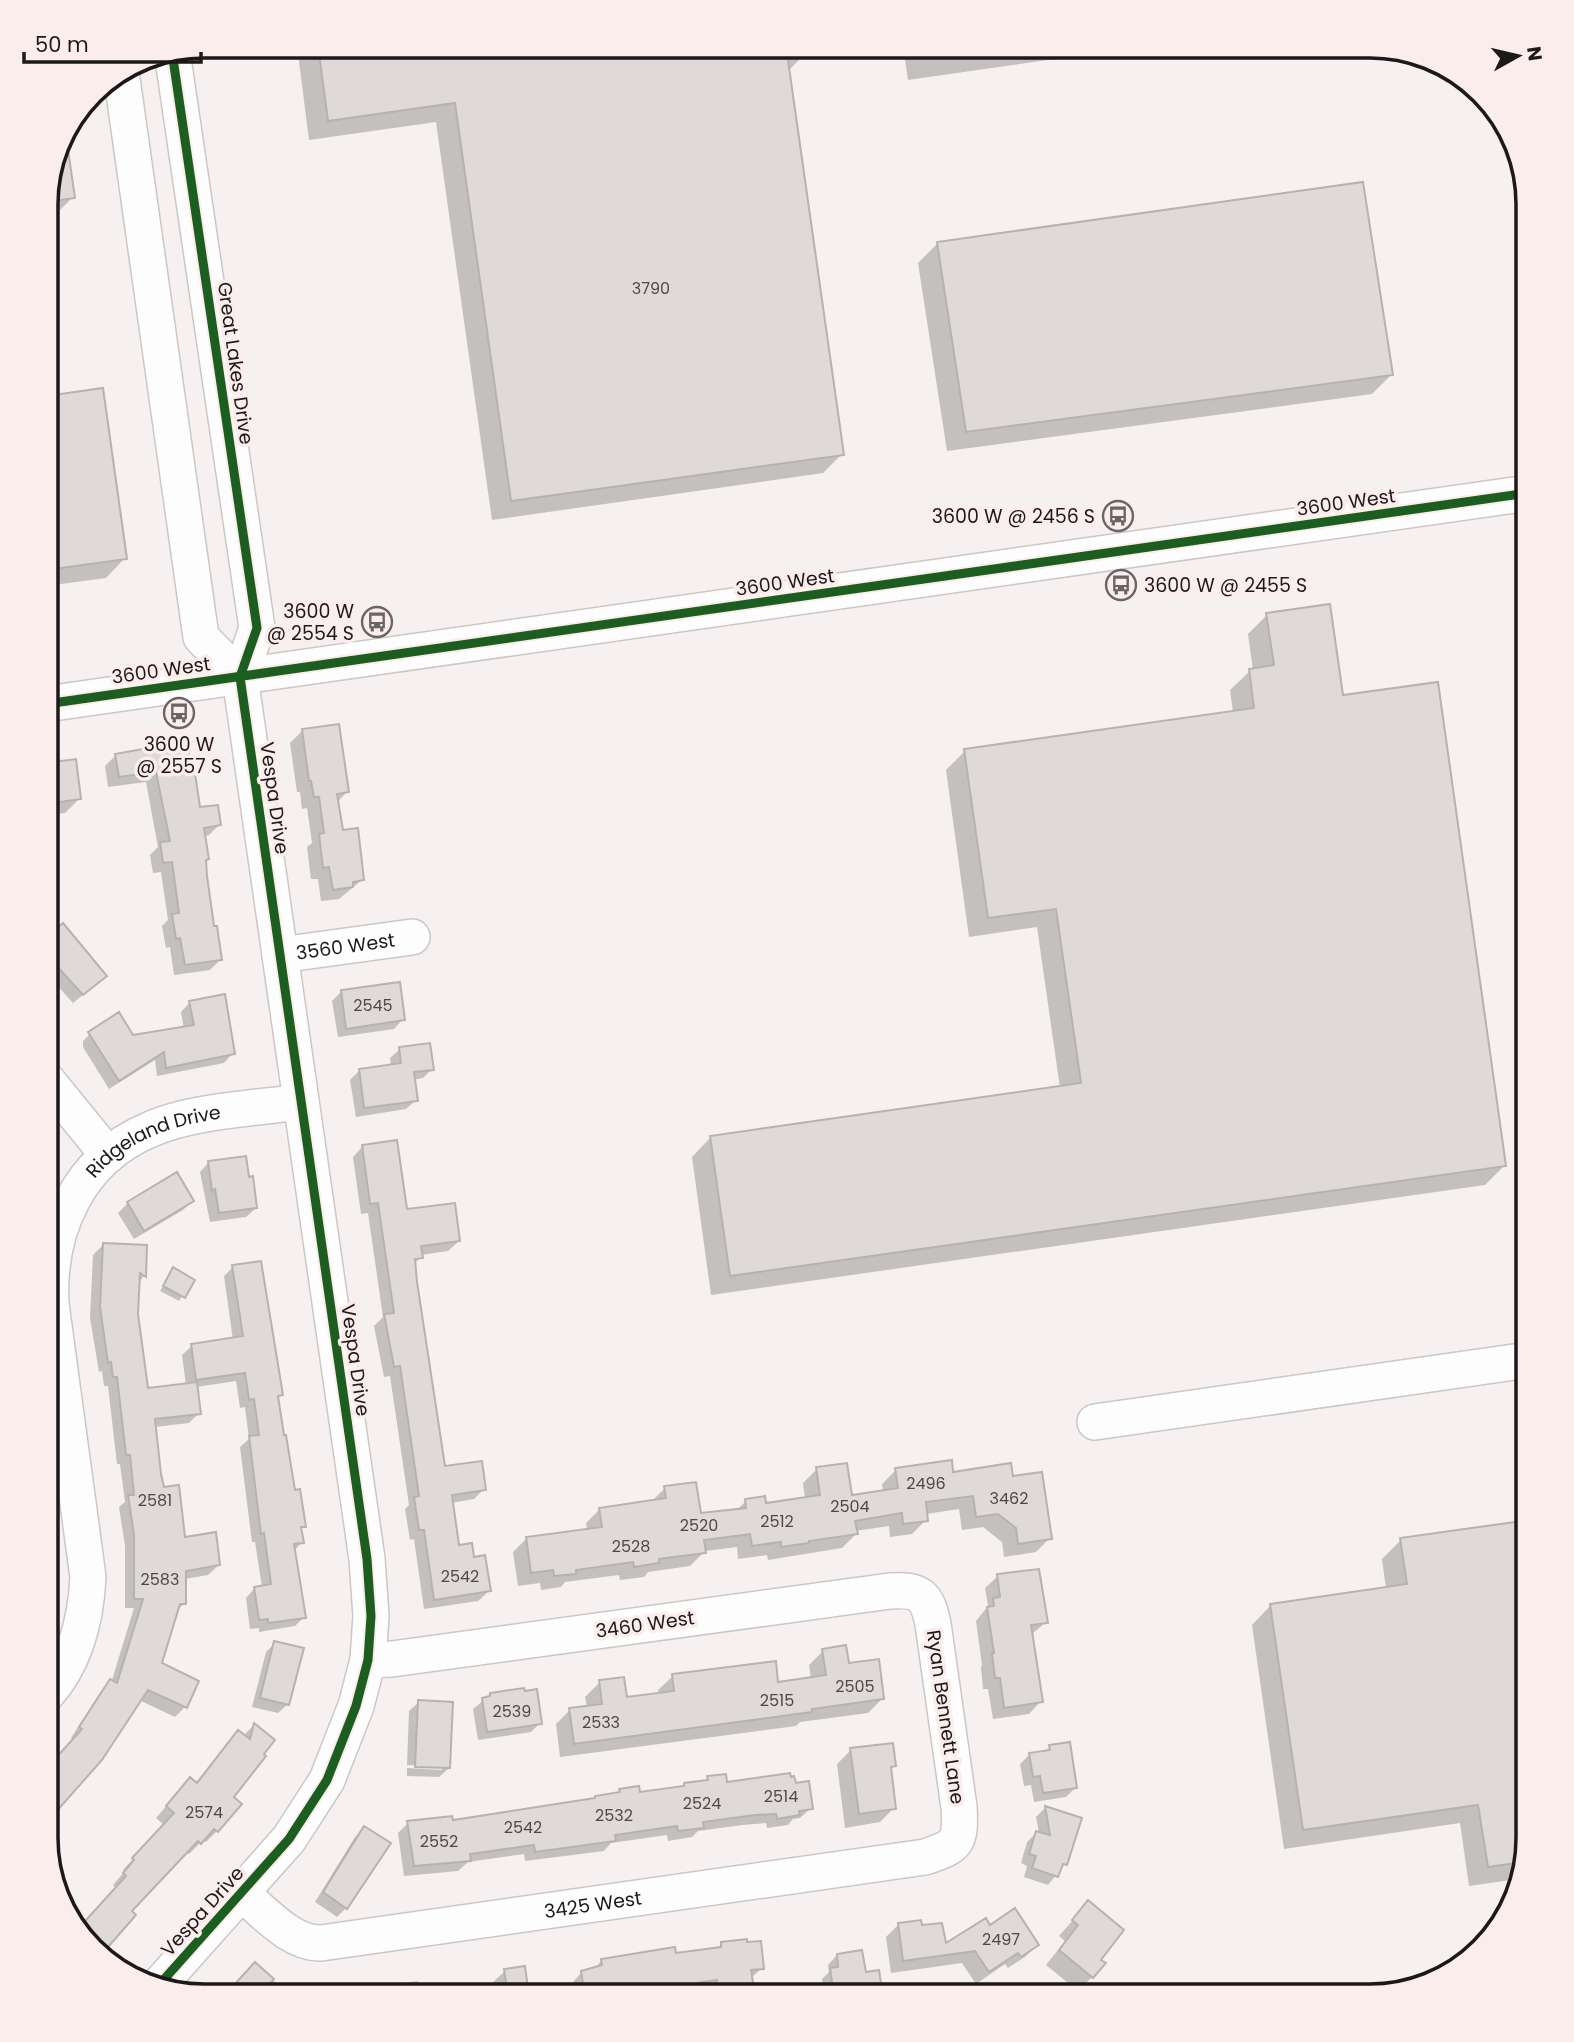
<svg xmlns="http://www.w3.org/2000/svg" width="1574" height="2042" viewBox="0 0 1574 2042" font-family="Poppins,sans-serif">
	<rect width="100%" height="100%" fill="#f6f0f0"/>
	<path fill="#0003" d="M 297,46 L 805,46 L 806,53 L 788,71 L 842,454 L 823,473 L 492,520 L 436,122 L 309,140 Z
		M 903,46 L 1146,46 L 908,80 Z
		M 64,131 L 73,197 L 54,216 L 46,217 L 46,193 Z
		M 938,243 L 1392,374 L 1372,394 L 947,451 L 918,263 Z
		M 102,390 L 125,558 L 106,578 L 46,586 L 46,398 Z
		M 1267,615 L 1342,697 L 1504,1166 L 1485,1185 L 711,1295 L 692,1157 L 711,1137 L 1060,1088 L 1037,927 L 969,937 L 946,770 L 965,751 L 1233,712 L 1230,690 L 1250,671 L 1253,670 L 1248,634 Z
		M 302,731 L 347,792 L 337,802 L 341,832 L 362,880 L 339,899 L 321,901 L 318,879 L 311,879 L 307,847 L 312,843 L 307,808 L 302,809 L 300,792 L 297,792 L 290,743 Z
		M 186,744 L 199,809 L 220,824 L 209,835 L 204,836 L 204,862 L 213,928 L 221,959 L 210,970 L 174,975 L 170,947 L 166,948 L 162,926 L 168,920 L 161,872 L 153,873 L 150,855 L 158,847 L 146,782 L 108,787 L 105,766 L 116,755 Z
		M 74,761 L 79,799 L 65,813 L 46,815 L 46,765 Z
		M 63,926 L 95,985 L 73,1003 L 46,973 L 46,940 Z
		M 341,992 L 403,1019 L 394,1029 L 338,1037 L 332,1001 Z
		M 190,1002 L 233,1053 L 224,1063 L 157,1076 L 155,1060 L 109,1089 L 83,1047 L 83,1041 L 93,1031 L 133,1036 L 184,1029 L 181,1012 Z
		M 400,1049 L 432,1069 L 423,1078 L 413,1080 L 416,1100 L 406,1109 L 356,1117 L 350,1080 L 360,1070 L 391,1066 L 390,1058 Z
		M 363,1146 L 405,1211 L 459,1241 L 448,1251 L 421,1255 L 421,1257 L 414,1264 L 444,1468 L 484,1489 L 474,1499 L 451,1503 L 457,1547 L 473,1558 L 489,1591 L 478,1601 L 424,1609 L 414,1539 L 410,1540 L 405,1509 L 409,1505 L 390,1376 L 384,1377 L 374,1326 L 383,1317 L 368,1213 L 361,1214 L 353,1157 Z
		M 209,1162 L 256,1208 L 246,1217 L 210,1222 L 200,1172 Z
		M 177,1175 L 192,1201 L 183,1210 L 134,1239 L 118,1213 L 128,1203 Z
		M 103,1245 L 144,1276 L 138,1283 L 136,1314 L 147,1390 L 186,1385 L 182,1355 L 192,1346 L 233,1340 L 224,1276 L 233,1267 L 281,1394 L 276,1399 L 293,1492 L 304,1526 L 300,1530 L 302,1542 L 294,1551 L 304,1617 L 295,1626 L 259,1632 L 259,1628 L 250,1629 L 246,1598 L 255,1588 L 262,1587 L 255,1542 L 252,1542 L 240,1447 L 249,1439 L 245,1407 L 240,1408 L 236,1381 L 196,1387 L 199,1413 L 189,1423 L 154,1427 L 163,1489 L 184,1539 L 219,1565 L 208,1575 L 185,1579 L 185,1603 L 176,1611 L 160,1664 L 185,1707 L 175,1717 L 139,1700 L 101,1759 L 46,1823 L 46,1771 L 74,1740 L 71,1738 L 101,1691 L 112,1680 L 134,1608 L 125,1608 L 125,1546 L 119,1507 L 125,1502 L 120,1464 L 117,1464 L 108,1386 L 104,1386 L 102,1371 L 99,1372 L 90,1318 L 93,1255 Z
		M 174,1269 L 193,1280 L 179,1301 L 160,1291 Z
		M 817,1469 L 850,1497 L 883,1492 L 882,1484 L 896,1470 L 1011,1478 L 1050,1538 L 1036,1552 L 1004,1557 L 1002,1542 L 983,1527 L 962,1530 L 959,1509 L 926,1514 L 926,1520 L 912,1534 L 890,1537 L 889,1526 L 855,1531 L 856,1534 L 842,1548 L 768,1560 L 767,1555 L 738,1559 L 737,1547 L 705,1551 L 690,1566 L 648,1572 L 644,1577 L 620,1580 L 619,1575 L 565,1582 L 561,1587 L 541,1590 L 540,1583 L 518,1586 L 513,1552 L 527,1538 L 587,1531 L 586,1523 L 600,1509 L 651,1502 L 665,1488 L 699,1515 L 736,1511 L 746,1501 L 765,1505 L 805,1499 L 803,1483 Z
		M 1528,1522 L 1528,1839 L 1518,1879 L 1469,1886 L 1460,1823 L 1284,1849 L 1252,1625 L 1271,1605 L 1386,1589 L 1382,1559 L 1401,1540 Z
		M 998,1576 L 1046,1622 L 1031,1635 L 1041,1701 L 1029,1714 L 993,1719 L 988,1689 L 983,1689 L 981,1667 L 982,1665 L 976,1621 L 988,1606 L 985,1588 Z
		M 275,1643 L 288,1704 L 278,1713 L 252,1707 L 266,1652 Z
		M 823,1651 L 882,1699 L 868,1713 L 800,1722 L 796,1726 L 560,1757 L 556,1724 L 570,1710 L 587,1707 L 585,1697 L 600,1682 L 625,1699 L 659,1694 L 658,1690 L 673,1676 L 777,1684 L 811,1679 L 809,1665 Z
		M 491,1694 L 540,1723 L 531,1732 L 478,1740 L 473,1709 Z
		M 419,1702 L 449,1768 L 439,1777 L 407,1776 L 407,1768 L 442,1770 L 442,1766 L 407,1765 L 409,1711 Z
		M 254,1725 L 273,1741 L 231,1797 L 217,1831 L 206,1842 L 203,1840 L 189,1854 L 186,1852 L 129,1912 L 133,1915 L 100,1952 L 77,1931 L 116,1888 L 113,1885 L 124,1872 L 123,1870 L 164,1825 L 156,1818 L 179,1791 L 190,1779 L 195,1784 L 227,1743 L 238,1732 L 243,1736 Z
		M 1050,1747 L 1075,1788 L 1066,1797 L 1034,1802 L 1031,1785 L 1024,1786 L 1020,1764 L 1030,1754 L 1045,1752 Z
		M 851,1750 L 894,1766 L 889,1771 L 894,1808 L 880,1822 L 845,1828 L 837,1764 Z
		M 708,1778 L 726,1784 L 794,1785 L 811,1808 L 800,1818 L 793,1819 L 788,1825 L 767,1828 L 766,1823 L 743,1825 L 698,1831 L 692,1837 L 668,1841 L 667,1835 L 611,1843 L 604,1851 L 525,1861 L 524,1854 L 468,1862 L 458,1871 L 404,1876 L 398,1833 L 408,1823 L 451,1822 L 616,1795 L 620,1790 L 638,1794 L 681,1788 L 684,1785 L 704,1782 Z
		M 1045,1808 L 1080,1819 L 1065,1864 L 1048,1885 L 1024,1877 L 1027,1866 L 1021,1863 L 1027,1842 L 1036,1833 L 1039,1833 L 1036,1817 Z
		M 365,1828 L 346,1908 L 337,1917 L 315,1902 L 355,1837 Z
		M 1088,1903 L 1098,1960 L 1092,1977 L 1078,1991 L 1046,1965 L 1065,1941 L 1059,1936 Z
		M 899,1924 L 921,1927 L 945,1946 L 990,1927 L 1037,1945 L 1025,1957 L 1008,1968 L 1005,1964 L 976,1984 L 962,1963 L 891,1973 L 886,1937 Z
		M 721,1944 L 762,1968 L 751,1978 L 752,1989 L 745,1996 L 709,1996 L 708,1989 L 656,1996 L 575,1996 L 573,1982 L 582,1972 L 594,1969 L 602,1960 L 675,1955 L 716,1950 Z
		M 837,1955 L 864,1974 L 878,1972 L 881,1996 L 824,1996 L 822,1979 L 829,1972 L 828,1965 Z
		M 255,1964 L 280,1987 L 271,1996 L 222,1996 L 229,1989 L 231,1990 Z
		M 505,1971 L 526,1988 L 539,1987 L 540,1996 L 476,1996 L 492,1994 L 490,1985 Z
		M 418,1981 L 421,1996 L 317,1996 Z
		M 1282,1993 L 1283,1996 L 1259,1996 Z"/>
	<path fill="#dfd9d9" stroke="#b7b2b2" stroke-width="2" d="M 318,46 L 786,46 L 844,455 L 511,501 L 455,103 L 328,121 Z
		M 65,129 L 75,198 L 46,202 L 46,193 L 62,134 Z
		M 1363,182 L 1393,375 L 966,432 L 937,242 Z
		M 103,388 L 127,559 L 46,570 L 46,396 Z
		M 1330,604 L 1343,695 L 1438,682 L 1506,1166 L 730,1276 L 710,1136 L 1081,1083 L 1056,909 L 988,918 L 964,749 L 1254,708 L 1249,669 L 1274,665 L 1266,613 Z
		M 339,724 L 349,792 L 337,794 L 343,830 L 358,828 L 364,880 L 353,882 L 353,887 L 333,890 L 329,867 L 323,868 L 319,834 L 324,833 L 319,797 L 314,797 L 311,781 L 309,781 L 302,729 Z
		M 187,741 L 190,761 L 193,760 L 200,807 L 218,805 L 221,825 L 204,828 L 209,859 L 206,860 L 207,876 L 214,926 L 217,926 L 222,960 L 185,965 L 180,938 L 176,939 L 172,914 L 179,913 L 172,862 L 163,863 L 160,842 L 170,841 L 156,772 L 119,777 L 115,754 Z
		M 76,759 L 81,799 L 46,804 L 46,763 Z
		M 63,923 L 107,976 L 83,995 L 46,954 L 46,938 Z
		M 400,982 L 405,1020 L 346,1029 L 341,990 Z
		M 225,994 L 235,1054 L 166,1068 L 164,1052 L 119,1081 L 88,1032 L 119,1012 L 133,1035 L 194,1025 L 189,1001 Z
		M 430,1043 L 434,1070 L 414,1072 L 418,1101 L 364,1108 L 359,1069 L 401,1063 L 399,1047 Z
		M 397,1140 L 407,1209 L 455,1203 L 460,1241 L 421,1246 L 423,1258 L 415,1259 L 417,1282 L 445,1466 L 482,1461 L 486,1490 L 452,1495 L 459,1545 L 472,1543 L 474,1557 L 485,1555 L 491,1591 L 434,1600 L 424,1530 L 419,1530 L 414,1497 L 419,1496 L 400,1366 L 394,1367 L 384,1314 L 394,1313 L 378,1203 L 370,1204 L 362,1145 Z
		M 246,1156 L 249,1177 L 253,1176 L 257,1208 L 219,1213 L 215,1189 L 212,1191 L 208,1161 Z
		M 177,1172 L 194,1201 L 144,1231 L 127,1202 Z
		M 103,1243 L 147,1245 L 146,1277 L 140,1273 L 138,1314 L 148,1388 L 197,1382 L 201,1414 L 155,1419 L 161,1474 L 164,1487 L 179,1485 L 185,1537 L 216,1532 L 220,1565 L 186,1571 L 186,1604 L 180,1604 L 162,1663 L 199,1681 L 187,1708 L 148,1690 L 102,1760 L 46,1823 L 46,1769 L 82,1729 L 79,1727 L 110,1679 L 117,1683 L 143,1599 L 134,1599 L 134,1535 L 128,1495 L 134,1495 L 130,1455 L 126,1455 L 117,1377 L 113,1377 L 111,1362 L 108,1363 L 100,1307 Z
		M 261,1261 L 283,1395 L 278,1396 L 284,1435 L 286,1435 L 295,1490 L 300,1489 L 306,1527 L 301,1527 L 304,1543 L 294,1544 L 306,1618 L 268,1623 L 268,1619 L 259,1620 L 254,1587 L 271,1584 L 264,1533 L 261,1534 L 249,1436 L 259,1435 L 254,1399 L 249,1400 L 245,1373 L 196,1380 L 191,1344 L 243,1336 L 232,1265 Z
		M 173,1267 L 195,1280 L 185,1298 L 163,1286 Z
		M 952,1460 L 953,1472 L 1011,1463 L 1013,1476 L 1042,1472 L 1052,1539 L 1018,1544 L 1016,1528 L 998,1514 L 976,1517 L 973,1496 L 926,1502 L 928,1521 L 903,1524 L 902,1513 L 855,1521 L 858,1534 L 809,1541 L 809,1543 L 781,1547 L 781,1542 L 752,1546 L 750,1534 L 704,1540 L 706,1553 L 659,1559 L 659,1563 L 634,1567 L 633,1562 L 576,1570 L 576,1574 L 554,1576 L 553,1570 L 531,1573 L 526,1537 L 602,1527 L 599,1508 L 666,1498 L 664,1486 L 696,1482 L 701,1513 L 746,1508 L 745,1499 L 765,1496 L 766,1503 L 820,1495 L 816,1467 L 847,1463 L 852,1495 L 898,1488 L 895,1468 Z
		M 1529,1520 L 1528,1839 L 1522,1862 L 1488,1867 L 1478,1805 L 1303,1830 L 1270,1604 L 1407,1584 L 1400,1538 Z
		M 1039,1569 L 1048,1623 L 1031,1625 L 1043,1702 L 1004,1708 L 1000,1678 L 995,1678 L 992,1653 L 994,1653 L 987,1607 L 994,1606 L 993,1598 L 1000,1597 L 997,1574 Z
		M 274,1641 L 304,1648 L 289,1705 L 260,1698 Z
		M 846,1645 L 849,1663 L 879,1659 L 884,1699 L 812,1709 L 812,1712 L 574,1744 L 569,1708 L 602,1704 L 599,1680 L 624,1677 L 627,1697 L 674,1691 L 672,1674 L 776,1661 L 778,1682 L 826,1675 L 822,1649 Z
		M 524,1688 L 525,1691 L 537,1689 L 542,1724 L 487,1732 L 482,1698 L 490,1696 L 490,1693 Z
		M 418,1700 L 453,1702 L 450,1768 L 415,1767 Z
		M 254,1723 L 275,1740 L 264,1754 L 266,1756 L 234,1797 L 242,1804 L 218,1832 L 214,1829 L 201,1844 L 198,1841 L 132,1911 L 136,1915 L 102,1954 L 77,1930 L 126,1876 L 123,1873 L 134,1860 L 132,1858 L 174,1813 L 166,1806 L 190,1777 L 197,1783 L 238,1730 L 250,1739 Z
		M 1070,1742 L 1077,1788 L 1043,1793 L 1040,1776 L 1033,1777 L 1029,1753 L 1050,1750 L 1049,1745 Z
		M 893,1743 L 896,1766 L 891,1767 L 896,1809 L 859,1814 L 850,1748 Z
		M 790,1773 L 791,1777 L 794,1776 L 796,1783 L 809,1781 L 813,1809 L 799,1811 L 800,1815 L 777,1819 L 776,1814 L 755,1815 L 703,1822 L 704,1828 L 678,1831 L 677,1826 L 615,1835 L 616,1841 L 535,1852 L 534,1845 L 470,1854 L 471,1861 L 414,1866 L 407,1821 L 452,1816 L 453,1820 L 582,1800 L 595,1798 L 595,1796 L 620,1792 L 619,1789 L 639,1786 L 640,1792 L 684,1786 L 684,1783 L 708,1780 L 707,1776 L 726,1774 L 727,1782 Z
		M 1045,1806 L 1082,1818 L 1067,1865 L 1063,1864 L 1058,1877 L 1032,1868 L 1036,1856 L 1029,1854 L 1036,1831 L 1050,1835 Z
		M 364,1826 L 391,1843 L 347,1909 L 323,1892 Z
		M 1088,1900 L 1124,1930 L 1101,1960 L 1106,1963 L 1093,1978 L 1059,1950 L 1078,1925 L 1072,1920 Z
		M 1015,1908 L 1039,1945 L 1021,1957 L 1018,1953 L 989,1972 L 975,1951 L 903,1961 L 898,1923 L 921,1920 L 922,1925 L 942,1923 L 946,1943 L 986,1918 L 990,1925 Z
		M 747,1939 L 747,1942 L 761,1941 L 764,1969 L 751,1970 L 754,1989 L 719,1994 L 717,1980 L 611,1996 L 585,1996 L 581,1971 L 602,1965 L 601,1959 L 675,1947 L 676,1953 L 721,1947 L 721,1942 Z
		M 862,1950 L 866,1972 L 879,1970 L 883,1996 L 834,1996 L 830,1968 L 838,1967 L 837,1954 Z
		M 255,1962 L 274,1979 L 258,1996 L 224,1996 Z
		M 525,1966 L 529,1996 L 508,1996 L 504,1969 Z"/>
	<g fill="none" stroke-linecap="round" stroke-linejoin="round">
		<g stroke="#ccc7c7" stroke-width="38">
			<g id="minor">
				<path d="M 121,72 L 201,637 L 240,677"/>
				<path d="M 46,704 L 1528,493"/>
				<path id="s1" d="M 280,955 L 412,937"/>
				<path d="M 46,1079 L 108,1155"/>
				<path d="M 1095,1422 L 1528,1360"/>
				<path id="s2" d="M 46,1695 C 75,1663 86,1619 88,1577 L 51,1304 C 47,1231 78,1160 149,1130 C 191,1111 255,1108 301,1102"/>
				<path id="s3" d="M 241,1893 C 263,1911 291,1944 321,1943 L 925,1857 C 958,1846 961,1843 959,1807 L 933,1624 C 927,1595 920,1589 890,1591 L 392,1659 L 368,1660"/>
				<path d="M 159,1985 L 289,1839 L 327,1780 L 356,1706 L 368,1660 L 371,1616 L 367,1559 L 240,677 L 257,628 L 172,52"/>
			</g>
		</g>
		<use href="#minor" stroke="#fefdfd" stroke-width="35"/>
		<g stroke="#faedec" stroke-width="13">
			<path id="cycleway" d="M 46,704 L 1528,493
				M 159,1985 L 289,1839 L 327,1780 L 356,1706 L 368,1660 L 371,1616 L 367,1559 L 240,677 L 257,628 L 172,52"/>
		</g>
		<use href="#cycleway" stroke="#1b5e20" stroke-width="9"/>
	</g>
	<defs>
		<g id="bus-ring" transform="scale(1.575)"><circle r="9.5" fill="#faedec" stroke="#6a6464" stroke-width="1.5"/><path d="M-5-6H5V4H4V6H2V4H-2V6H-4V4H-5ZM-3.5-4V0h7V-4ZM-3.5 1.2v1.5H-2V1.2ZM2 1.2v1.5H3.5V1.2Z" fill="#6a6464"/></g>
	</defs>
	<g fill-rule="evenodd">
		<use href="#bus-ring" x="1118" y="516"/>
		<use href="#bus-ring" x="1121" y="585"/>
		<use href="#bus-ring" x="377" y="622"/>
		<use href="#bus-ring" x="179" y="713"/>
	</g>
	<g text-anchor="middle" stroke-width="7" stroke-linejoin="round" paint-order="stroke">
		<g font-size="16" fill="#4e4949">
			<text x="651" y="294">3790</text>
			<text x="373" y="1011">2545</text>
			<text x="926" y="1489">2496</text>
			<text x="1009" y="1504">3462</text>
			<text x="155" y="1506">2581</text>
			<text x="850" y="1512">2504</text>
			<text x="777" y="1527">2512</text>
			<text x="699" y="1531">2520</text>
			<text x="631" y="1552">2528</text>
			<text x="460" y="1582">2542</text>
			<text x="160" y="1585">2583</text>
			<text x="855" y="1692">2505</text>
			<text x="777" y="1706">2515</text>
			<text x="512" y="1717">2539</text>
			<text x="601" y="1728">2533</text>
			<text x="781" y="1802">2514</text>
			<text x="702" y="1809">2524</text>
			<text x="204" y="1818">2574</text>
			<text x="614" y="1821">2532</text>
			<text x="523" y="1833">2542</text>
			<text x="439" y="1847">2552</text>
			<text x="1001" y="1945">2497</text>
		</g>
		<g font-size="19" fill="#1e1919" stroke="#faedec">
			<text transform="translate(236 363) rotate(82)" y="7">Great Lakes Drive</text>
			<text transform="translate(1346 502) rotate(-8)" y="7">3600 West</text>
			<text transform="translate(785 582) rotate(-8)" y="7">3600 West</text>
			<text transform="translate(161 670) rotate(-8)" y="7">3600 West</text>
			<text transform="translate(275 798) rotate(82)" y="7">Vespa Drive</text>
			<text dy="7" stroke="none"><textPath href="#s1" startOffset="66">3560 West</textPath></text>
			<text dy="7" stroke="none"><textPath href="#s2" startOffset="616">Ridgeland Drive</textPath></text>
			<text transform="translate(356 1360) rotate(82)" y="7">Vespa Drive</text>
			<text transform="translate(645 1624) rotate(-8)" y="7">3460 West</text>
			<text transform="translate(946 1717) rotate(82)" y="7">Ryan Bennett Lane</text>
			<text dy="7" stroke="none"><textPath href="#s3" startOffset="371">3425 West</textPath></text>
			<text transform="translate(202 1911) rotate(-48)" y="7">Vespa Drive</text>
		</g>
		<g font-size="19" fill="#1e1919" stroke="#faedec" text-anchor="end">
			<text x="1095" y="523">3600 W @ 2456 S</text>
			<text x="1144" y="592" text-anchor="start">3600 W @ 2455 S</text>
			<text x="354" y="618">3600 W<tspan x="354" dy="22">@ 2554 S</tspan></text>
			<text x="179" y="751" text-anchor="middle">3600 W<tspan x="179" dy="22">@ 2557 S</tspan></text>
		</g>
	</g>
	<path d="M0 0H1574V2042H0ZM204 58H1370A146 146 0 0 1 1516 204V1838A146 146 0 0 1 1370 1984H204A146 146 0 0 1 58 1838V204A146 146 0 0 1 204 58Z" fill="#faedec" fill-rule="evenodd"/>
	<path fill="none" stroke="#1e1919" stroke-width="3.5" d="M204 58H1370A146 146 0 0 1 1516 204V1838A146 146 0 0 1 1370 1984H204A146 146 0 0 1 58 1838V204A146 146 0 0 1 204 58Z"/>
	<g transform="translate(1518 56) rotate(82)" stroke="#faedec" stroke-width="5" paint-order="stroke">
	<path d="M0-5L12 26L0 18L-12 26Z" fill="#1e1919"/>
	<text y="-10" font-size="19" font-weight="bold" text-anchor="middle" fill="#1e1919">N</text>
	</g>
	<path d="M24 52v10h177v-10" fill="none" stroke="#1e1919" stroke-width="3.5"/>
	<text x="35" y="52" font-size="21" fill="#1e1919" stroke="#faedec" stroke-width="5" paint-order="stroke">50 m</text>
</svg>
